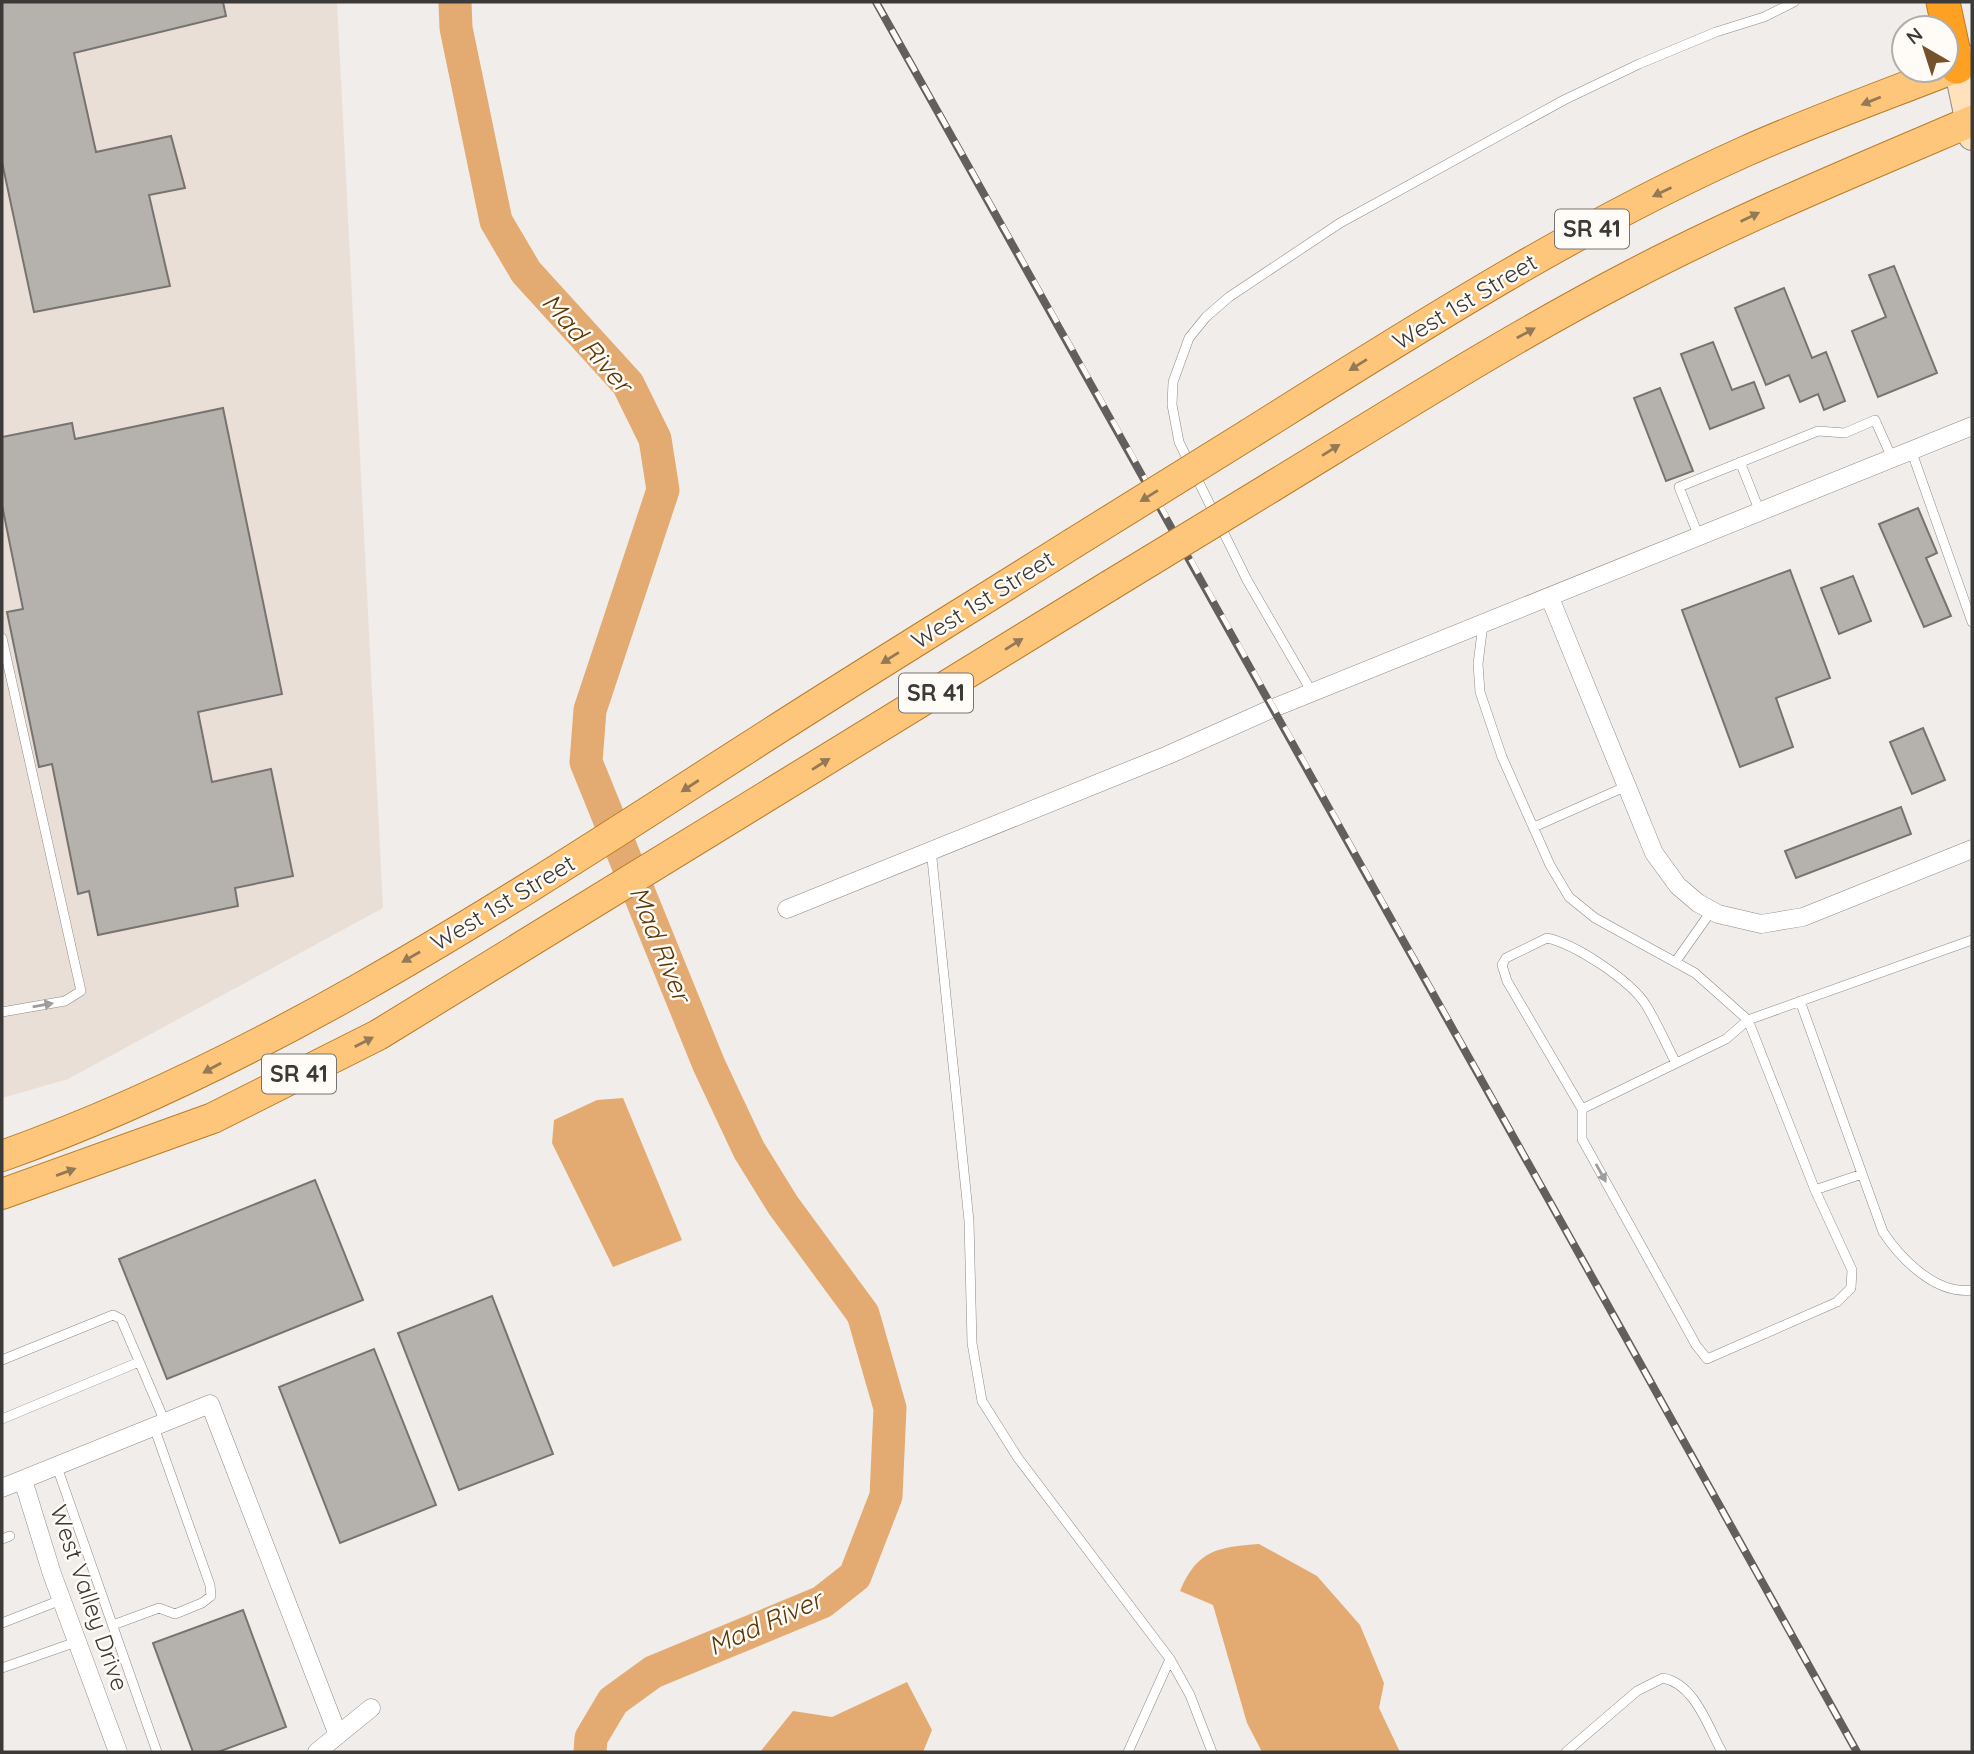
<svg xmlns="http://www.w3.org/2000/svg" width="1974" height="1754" viewBox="0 0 1974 1754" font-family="Quicksand,sans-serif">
	<rect width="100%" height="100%" fill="#f1edea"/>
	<path fill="#e9dfd6" d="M 2,2 L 337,2 L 383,908 L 68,1079 L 2,1098 Z"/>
	<path fill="#e3ab71" d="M 623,1098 L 682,1240 L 613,1267 L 552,1143 L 554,1120 L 597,1100 Z
		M 1259,1544 L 1317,1576 L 1360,1625 L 1384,1683 L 1379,1708 L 1400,1752 L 1262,1752 L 1247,1723 L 1213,1605 L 1180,1591 C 1197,1550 1218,1547 1259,1544 Z
		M 907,1682 L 932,1730 L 923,1752 L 760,1752 L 793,1711 L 832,1717 Z"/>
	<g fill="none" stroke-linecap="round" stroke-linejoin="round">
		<path stroke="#e3ab71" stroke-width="33" d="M 455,2 L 456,28 L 496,221 L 526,272 L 628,384 L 655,439 L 663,490 L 590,710 L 586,762 L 709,1065 L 749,1150 L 783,1205 L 863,1314 L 890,1408 L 886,1496 L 855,1576 L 822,1602 L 653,1672 L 613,1701 L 591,1738 L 590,1752"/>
	</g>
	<path fill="#b5b2ae" stroke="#777370" stroke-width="2" d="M 2,2 L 223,2 L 226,16 L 74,53 L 96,152 L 171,136 L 185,188 L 149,195 L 170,286 L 34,312 L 2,162 Z
		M 1894,266 L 1937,373 L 1878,397 L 1852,331 L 1886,317 L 1869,275 Z
		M 1784,288 L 1812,358 L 1826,352 L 1845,401 L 1824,410 L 1818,394 L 1800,402 L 1789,375 L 1766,385 L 1735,308 Z
		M 1713,342 L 1732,390 L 1754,382 L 1764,408 L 1710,429 L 1681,354 Z
		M 1660,388 L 1693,471 L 1666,481 L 1634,398 Z
		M 223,408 L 282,694 L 198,712 L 212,782 L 271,769 L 293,876 L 235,888 L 238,906 L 98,935 L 89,891 L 78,894 L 52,764 L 39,767 L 7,612 L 23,609 L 2,505 L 2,437 L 72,423 L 75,439 Z
		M 1918,508 L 1937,553 L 1926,558 L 1951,616 L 1924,627 L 1879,524 Z
		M 1790,570 L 1830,678 L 1776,698 L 1793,747 L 1740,767 L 1682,610 Z
		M 1853,576 L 1871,621 L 1839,634 L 1821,588 Z
		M 1923,728 L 1945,780 L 1912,794 L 1890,742 Z
		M 1901,807 L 1911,834 L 1796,878 L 1785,851 Z
		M 315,1180 L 363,1300 L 167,1379 L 119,1259 Z
		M 492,1296 L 553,1454 L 459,1490 L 398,1333 Z
		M 374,1349 L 436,1505 L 340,1543 L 279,1387 Z
		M 243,1610 L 286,1727 L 218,1752 L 193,1752 L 153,1643 Z"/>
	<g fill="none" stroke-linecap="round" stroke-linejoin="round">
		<g stroke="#8d8a87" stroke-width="10">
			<path id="service" d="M 1911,450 L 1972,622
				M 1740,462 L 1760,512
				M 1699,537 L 1679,487 L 1818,431 L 1845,433 L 1875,420 L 1892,458
				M 1483,624 L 1478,664 L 1480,692 L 1502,757 L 1550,865 L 1569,897 L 1595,918 L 1695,973 L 1748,1020 L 1972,940
				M 2,638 L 81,991 L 65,1001 L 2,1012
				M 1313,694 L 1247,580 L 1179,442 L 1172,405 L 1173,382 L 1189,338 L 1206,317 L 1229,297 L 1340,223 L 1564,100 L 1639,64 L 1716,32 L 1764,17 L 1794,2
				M 1534,827 L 1627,786
				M 931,849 L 969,1221 L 972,1343 L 982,1401 L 1018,1458 L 1170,1659 L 1190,1695 L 1212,1752
				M 1676,961 L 1712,910
				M 1800,1001 L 1883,1232 C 1901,1259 1936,1295 1972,1290
				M 1676,1063 C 1666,1044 1657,1023 1646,1005 C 1630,980 1575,944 1547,938 L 1506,958 L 1502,965 L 1507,981 L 1582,1109 L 1582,1139 L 1696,1345 L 1707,1359 L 1837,1302 L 1851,1288 L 1852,1270 L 1815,1190 L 1862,1174
				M 1582,1109 L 1726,1039 L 1748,1020 L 1815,1190
				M 2,1360 L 113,1315 L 121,1319 L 165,1422
				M 2,1419 L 139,1362
				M 57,1467 L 157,1752
				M 2,1539 L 10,1536
				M 2,1623 L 61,1600
				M 113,1625 L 159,1608 L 175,1614 L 202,1603 L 211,1596 L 210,1585 L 154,1427
				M 2,1668 L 76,1642
				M 1128,1752 L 1170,1659
				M 1566,1752 L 1637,1691 L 1663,1678 C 1695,1684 1708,1727 1722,1752"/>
		</g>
		<g stroke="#8d8a87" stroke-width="19">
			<path id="minor" d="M 1550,598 L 1654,853 L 1678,886 L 1698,903 L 1718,914 L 1761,924 L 1803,917 L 1972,849
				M 787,909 L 1168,755 L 1271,709 L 1972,426
				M 23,1480 L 52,1574 L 118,1752
				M 2,1488 L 210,1404 L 338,1735
				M 317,1752 L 371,1708"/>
		</g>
		<g stroke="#8d8a87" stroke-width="28">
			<path id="secondary" d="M 1957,67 L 1972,137"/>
		</g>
		<g stroke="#ba7c29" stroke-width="32">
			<path id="primary" d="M 1249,434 C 1410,333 1572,229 1746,151 C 1820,118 1897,91 1972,61
				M 1273,486 C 1391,414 1507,340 1630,276 C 1741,218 1857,170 1972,121
				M 2,1156 C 269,1061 509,901 746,749 C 854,679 964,612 1072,544
				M 2,1194 L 213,1118 L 378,1035 L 1109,586"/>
		</g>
		<g stroke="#ba7c29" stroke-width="35">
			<path id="motorway" d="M 1943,2 L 1957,67"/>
		</g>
		<use href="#service" stroke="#fff" stroke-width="9"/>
		<use href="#minor" stroke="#fff" stroke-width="18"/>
		<use href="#secondary" stroke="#ffe2bc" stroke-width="26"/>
		<use href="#primary" stroke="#fec67a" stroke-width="30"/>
		<use href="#motorway" stroke="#fea021" stroke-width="33"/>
		<g stroke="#62605f" stroke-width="8">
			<path id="rail" d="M 876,2 C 1206,583 1531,1168 1857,1752"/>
		</g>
		<use href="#rail" stroke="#fffbf7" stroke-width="5" stroke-dasharray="16" stroke-linecap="butt"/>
		<g stroke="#ba7c29" stroke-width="32" stroke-linecap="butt">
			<path id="primary-bridge" d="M 1072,544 L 1249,434
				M 1109,586 L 1273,486"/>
		</g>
		<use href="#primary-bridge" stroke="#fec67a" stroke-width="30"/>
	</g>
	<defs><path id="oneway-solid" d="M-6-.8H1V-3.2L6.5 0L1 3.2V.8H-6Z" transform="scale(1.75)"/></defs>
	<g fill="#937956">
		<use href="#oneway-solid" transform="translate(1871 101) rotate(158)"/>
		<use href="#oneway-solid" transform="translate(1662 192) rotate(154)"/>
		<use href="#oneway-solid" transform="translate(1750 217) rotate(-26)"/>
		<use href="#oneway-solid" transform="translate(1526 333) rotate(-29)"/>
		<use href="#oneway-solid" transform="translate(1358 365) rotate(148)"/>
		<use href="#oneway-solid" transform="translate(1331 450) rotate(-32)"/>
		<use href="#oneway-solid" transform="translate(1149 496) rotate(148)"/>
		<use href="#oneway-solid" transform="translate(1014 644) rotate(-32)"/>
		<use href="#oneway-solid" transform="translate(890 658) rotate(148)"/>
		<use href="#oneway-solid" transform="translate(821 764) rotate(-32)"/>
		<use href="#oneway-solid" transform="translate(690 786) rotate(147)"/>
		<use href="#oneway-solid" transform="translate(411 957) rotate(150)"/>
		<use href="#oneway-solid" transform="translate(364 1042) rotate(-27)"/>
		<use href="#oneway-solid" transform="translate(212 1068) rotate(151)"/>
		<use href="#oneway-solid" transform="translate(66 1172) rotate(-20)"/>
	</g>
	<g fill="#9e9c9c">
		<use href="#oneway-solid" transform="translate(43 1005) rotate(-10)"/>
		<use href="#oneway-solid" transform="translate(1601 1173) rotate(61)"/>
	</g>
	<g text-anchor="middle" stroke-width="5" stroke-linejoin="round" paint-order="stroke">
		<g fill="#fffbf7" stroke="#767472" stroke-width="2">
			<rect x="1555" y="209.5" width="74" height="39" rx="5"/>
			<rect x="899" y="673.5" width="74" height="39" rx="5"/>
			<rect x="262" y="1054.5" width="74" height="39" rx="5"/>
		</g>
		<g font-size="23" font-weight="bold" fill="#3c3a39">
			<text x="1592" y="237">SR 41</text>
			<text x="936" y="701">SR 41</text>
			<text x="299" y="1082">SR 41</text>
		</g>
		<g font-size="24" fill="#3c3a39" stroke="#fffbf7">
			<text transform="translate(1465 302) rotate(-31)" y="8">West 1st Street</text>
			<text transform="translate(983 600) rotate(-32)" y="8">West 1st Street</text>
			<text transform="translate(503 903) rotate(-31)" y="8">West 1st Street</text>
			<text transform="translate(89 1598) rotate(71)" y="8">West Valley Drive</text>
		</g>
		<g font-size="26" font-style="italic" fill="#5c3808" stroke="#fffbf7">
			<text transform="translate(587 343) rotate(49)" y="9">Mad River</text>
			<text transform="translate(660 944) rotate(68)" y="9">Mad River</text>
			<text transform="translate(765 1623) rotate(-24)" y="9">Mad River</text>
		</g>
	</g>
	<rect width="1974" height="1754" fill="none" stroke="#3c3a39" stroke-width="7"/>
	<g transform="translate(1925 49) rotate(321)"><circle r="33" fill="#fffbf7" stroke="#b1aeab" stroke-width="2"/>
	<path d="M0-5L12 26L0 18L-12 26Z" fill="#76522c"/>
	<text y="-10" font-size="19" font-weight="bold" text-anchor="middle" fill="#3c3a39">N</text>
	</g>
</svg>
